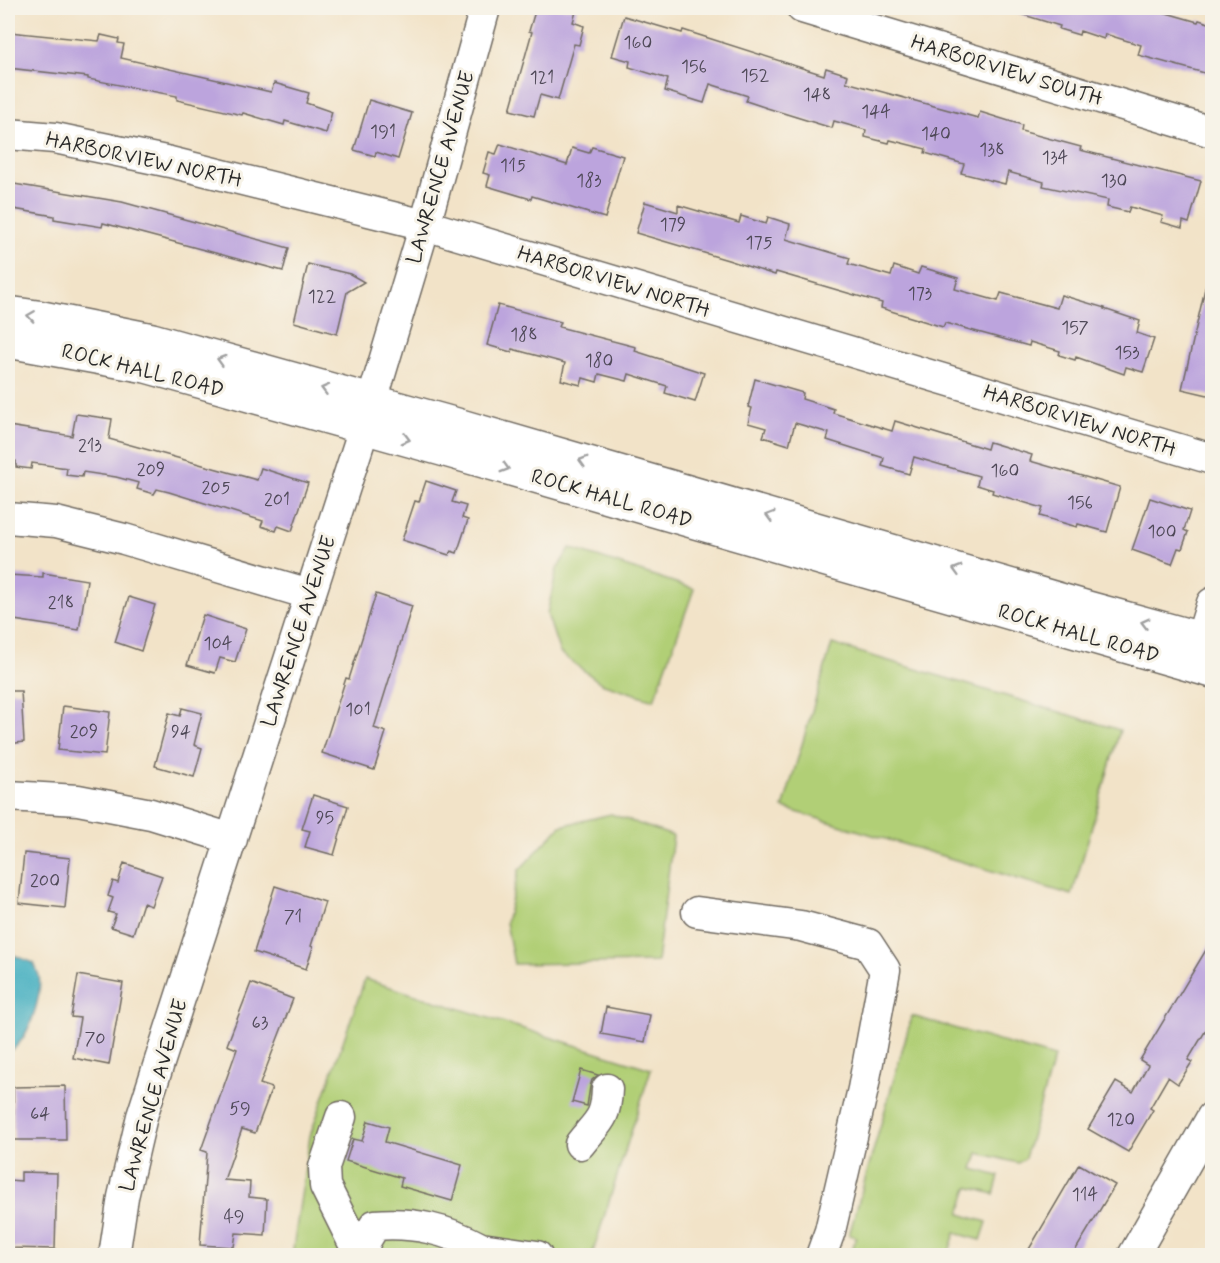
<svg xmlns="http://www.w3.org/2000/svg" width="1220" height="1263" viewBox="0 0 1220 1263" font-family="Mynerve,sans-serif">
	<rect width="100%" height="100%" fill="#f7f3e8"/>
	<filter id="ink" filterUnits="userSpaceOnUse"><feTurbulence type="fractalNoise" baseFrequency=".0167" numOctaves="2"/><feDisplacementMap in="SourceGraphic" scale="12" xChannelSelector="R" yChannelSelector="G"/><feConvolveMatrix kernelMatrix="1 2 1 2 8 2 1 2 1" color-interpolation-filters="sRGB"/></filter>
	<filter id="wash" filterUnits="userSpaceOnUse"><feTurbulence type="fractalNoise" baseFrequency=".008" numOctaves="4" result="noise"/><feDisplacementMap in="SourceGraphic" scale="24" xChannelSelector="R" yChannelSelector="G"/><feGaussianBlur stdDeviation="1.35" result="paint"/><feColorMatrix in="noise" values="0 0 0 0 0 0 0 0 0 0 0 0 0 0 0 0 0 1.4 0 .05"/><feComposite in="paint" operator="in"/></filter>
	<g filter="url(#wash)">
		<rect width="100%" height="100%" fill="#f2e3c8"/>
		<path fill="#b1cf76" stroke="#6e7d50" stroke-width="1.5" d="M 570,548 L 694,589 L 654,700 L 601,683 L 560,653 L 547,614 L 557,569 Z
			M 832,644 L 1120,730 L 1072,895 L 783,808 Z
			M 611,814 L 673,836 L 657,962 L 514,964 L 506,922 L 519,870 L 561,826 Z
			M 365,979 L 651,1069 L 592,1255 L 292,1256 L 310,1136 Z
			M 912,1016 L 1054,1057 L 1025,1158 L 1018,1163 L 978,1153 L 973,1169 L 999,1176 L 994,1194 L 968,1187 L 960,1214 L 987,1222 L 981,1240 L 955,1233 L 948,1255 L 851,1255 L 856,1237 L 849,1235 Z"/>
		<path fill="#41adc0" stroke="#366c76" stroke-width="1.5" d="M 8,953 L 34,963 C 35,967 38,972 39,976 C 43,997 27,1044 8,1052 Z"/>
		<g id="blocks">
			<path fill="#bca4dd" d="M 536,8 L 577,8 L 573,22 L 584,26 L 579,45 L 574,44 L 558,100 L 540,95 L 534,116 L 510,110 L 532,32 L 529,31 Z
				M 1014,8 L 1149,8 L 1198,22 L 1199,20 L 1212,24 L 1212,75 L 1138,55 L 1141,45 L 1105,34 L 1104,39 L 1080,31 L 1079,35 L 1059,29 L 1060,26 L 1014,12 Z
				M 624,16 L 682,33 L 683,30 L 824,75 L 826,68 L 848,75 L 846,82 L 978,118 L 980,112 L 1022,125 L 1021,131 L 1081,147 L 1080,150 L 1201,181 L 1189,223 L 1183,221 L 1182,228 L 1161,222 L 1163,216 L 1130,207 L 1128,212 L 1107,207 L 1108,200 L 1043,186 L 1044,182 L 1008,172 L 1005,184 L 961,173 L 964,164 L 925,153 L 926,149 L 890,140 L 889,143 L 865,137 L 866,130 L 834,121 L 832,128 L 767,108 L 746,101 L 748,96 L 710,84 L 704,103 L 665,91 L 668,79 L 629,67 L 630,61 L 612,56 Z
				M 9,32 L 99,41 L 101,35 L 119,39 L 118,43 L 124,44 L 121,58 L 271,92 L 274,83 L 309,93 L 306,103 L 332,112 L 326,133 L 285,121 L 284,125 L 243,113 L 242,115 L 177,100 L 177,96 L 88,79 L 88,77 L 8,68 Z
				M 369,100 L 412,113 L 398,159 L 376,152 L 375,156 L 354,150 Z
				M 500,144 L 567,165 L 572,148 L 589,153 L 592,147 L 623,156 L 605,218 L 532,196 L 531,199 L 487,186 L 490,175 L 483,173 L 489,152 L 496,154 Z
				M 8,183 L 122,202 L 289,248 L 283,271 L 103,223 L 102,227 L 54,219 L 54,216 L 8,208 Z
				M 645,202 L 678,212 L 678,205 L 739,223 L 741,216 L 766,224 L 768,217 L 790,224 L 786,239 L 850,258 L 848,264 L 891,276 L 894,266 L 918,274 L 921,267 L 958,278 L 955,289 L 998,301 L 1001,293 L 1057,308 L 1061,295 L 1105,308 L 1104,309 L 1140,321 L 1137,333 L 1154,339 L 1143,372 L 1126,367 L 1124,374 L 1076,357 L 1075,360 L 1059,355 L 1060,351 L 1030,342 L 1029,346 L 945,323 L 943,327 L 881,308 L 882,303 L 776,272 L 775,275 L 728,260 L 636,233 Z
				M 308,264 L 350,274 L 364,282 L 347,292 L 337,334 L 294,322 Z
				M 1206,284 L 1212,285 L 1212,396 L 1182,389 Z
				M 498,305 L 561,322 L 559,327 L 636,347 L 635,351 L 704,373 L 695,402 L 665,393 L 667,386 L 629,374 L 627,381 L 599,374 L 597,382 L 583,378 L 581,385 L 561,380 L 565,363 L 512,349 L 511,352 L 487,345 Z
				M 755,379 L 803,393 L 802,399 L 834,409 L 833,413 L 892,431 L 895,421 L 987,449 L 989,442 L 1032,455 L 1030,461 L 1120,487 L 1107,532 L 1078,524 L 1077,527 L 1040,516 L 1043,508 L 992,493 L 993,490 L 977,485 L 979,476 L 914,457 L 909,474 L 882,466 L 884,458 L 827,440 L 829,433 L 795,423 L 789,445 L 763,437 L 766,428 L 748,423 L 752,408 L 748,407 Z
				M 76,414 L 112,419 L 109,439 L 257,480 L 261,468 L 308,483 L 292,531 L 278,526 L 276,531 L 261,526 L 263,521 L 169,492 L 157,489 L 154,494 L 137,489 L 139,483 L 116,477 L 83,472 L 82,477 L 66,475 L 67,468 L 32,463 L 31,469 L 16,467 L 16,461 L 8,459 L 8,426 L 72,436 Z
				M 426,481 L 456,491 L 452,502 L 466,506 L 462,518 L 468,520 L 457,553 L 451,551 L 449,555 L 402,540 L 415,501 L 419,502 Z
				M 1150,498 L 1190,511 L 1184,530 L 1188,532 L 1182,549 L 1178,548 L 1172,564 L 1132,550 Z
				M 43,573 L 87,580 L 79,630 L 8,619 L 8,575 L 43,577 Z
				M 376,594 L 412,606 L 374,728 L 386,732 L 374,770 L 322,753 L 346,678 L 349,679 Z
				M 129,597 L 155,605 L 141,651 L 115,642 Z
				M 203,615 L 246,629 L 235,662 L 220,658 L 215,673 L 187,665 Z
				M 8,691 L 21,691 L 24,742 L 8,744 Z
				M 63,706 L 110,712 L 105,755 L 58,750 Z
				M 182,708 L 202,713 L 194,745 L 202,748 L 194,777 L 155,766 L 169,713 L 180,716 Z
				M 313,795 L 348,806 L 334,855 L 305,847 L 310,831 L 302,829 Z
				M 24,853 L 70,858 L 65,908 L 19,903 Z
				M 124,863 L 162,876 L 151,906 L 143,903 L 133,934 L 111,927 L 116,914 L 108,912 L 113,898 L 108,896 L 113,881 L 118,883 Z
				M 275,886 L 325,902 L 311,946 L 313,947 L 306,969 L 254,952 Z
				M 1212,940 L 1212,1020 L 1188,1060 L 1192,1062 L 1178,1084 L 1168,1077 L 1150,1108 L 1153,1110 L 1128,1152 L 1088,1129 L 1116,1082 L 1133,1092 L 1148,1065 L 1140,1060 Z
				M 78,975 L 123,983 L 109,1065 L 73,1058 L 80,1018 L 71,1017 Z
				M 251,983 L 293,999 L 260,1084 L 272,1088 L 255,1133 L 242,1129 L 224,1180 L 250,1182 L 249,1197 L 267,1199 L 265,1235 L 236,1233 L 234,1247 L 200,1245 L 207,1152 L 201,1150 L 237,1049 L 227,1045 Z
				M 606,1007 L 650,1015 L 645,1042 L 601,1034 Z
				M 581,1070 L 598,1075 L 592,1080 L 590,1087 L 587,1106 L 572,1102 Z
				M 65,1086 L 66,1140 L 14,1140 L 13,1087 Z
				M 368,1121 L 389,1127 L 385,1142 L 462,1165 L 452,1201 L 400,1186 L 402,1178 L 346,1161 L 353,1139 L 362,1141 Z
				M 1079,1164 L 1115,1185 L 1072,1256 L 1025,1256 Z
				M 21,1172 L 57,1173 L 55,1249 L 8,1248 L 8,1180 L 21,1181 Z"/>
		</g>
	</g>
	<g filter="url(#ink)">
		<use href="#blocks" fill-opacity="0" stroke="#716b62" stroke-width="1.5"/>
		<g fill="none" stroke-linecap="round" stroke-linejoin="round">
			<g stroke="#716b62" stroke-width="33">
				<path id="minor" d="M 802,8 L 1212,132
					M 8,134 L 55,138 L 170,162 L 425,225 L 1212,459
					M 8,518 L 56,522 L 124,539 L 309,594
					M 1201,639 L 1212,603
					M 8,796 L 78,800 L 151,814 L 232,839
					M 697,912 L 801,926 L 868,944 L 885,970 L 863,1089 L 830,1231 L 821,1256
					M 341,1117 L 324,1167 L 325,1186 L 360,1256
					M 580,1144 C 598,1121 606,1120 607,1089
					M 481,1248 L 537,1256
					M 114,1256 L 123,1197 L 142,1116 L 364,428 L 425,225 L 485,8
					M 361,1256 L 366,1240 L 375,1225 C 415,1222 445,1229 481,1248 L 482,1256
					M 1133,1256 L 1212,1117"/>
			</g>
			<g stroke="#716b62" stroke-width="36">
				<path id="major" d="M 8,313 L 37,317 L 152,340 L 457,425 L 1088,608 L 1212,642
					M 8,341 L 146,366 L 449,451 L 1212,671"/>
			</g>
			<use href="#minor" stroke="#fff" stroke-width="30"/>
			<use href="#major" stroke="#fff" stroke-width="33"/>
		</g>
		<defs><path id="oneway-chevron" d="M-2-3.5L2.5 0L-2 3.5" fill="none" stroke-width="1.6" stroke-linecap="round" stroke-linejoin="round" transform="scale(1.5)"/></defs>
		<g stroke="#a0a0a0">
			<use href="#oneway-chevron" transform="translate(31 316) rotate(-172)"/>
			<use href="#oneway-chevron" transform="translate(221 360) rotate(-164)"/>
			<use href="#oneway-chevron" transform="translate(325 389) rotate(-165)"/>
			<use href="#oneway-chevron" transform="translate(406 439) rotate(15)"/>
			<use href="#oneway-chevron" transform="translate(583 461) rotate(-164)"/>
			<use href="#oneway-chevron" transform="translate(505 468) rotate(16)"/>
			<use href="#oneway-chevron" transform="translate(770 516) rotate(-164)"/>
			<use href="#oneway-chevron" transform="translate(957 570) rotate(-164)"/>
			<use href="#oneway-chevron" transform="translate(1145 623) rotate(-165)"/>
		</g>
	</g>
	<g text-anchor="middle" stroke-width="6" stroke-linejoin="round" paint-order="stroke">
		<g font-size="18" fill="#4f4958">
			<text x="638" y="48">160</text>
			<text x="694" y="72">156</text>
			<text x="755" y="81">152</text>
			<text x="542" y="83">121</text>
			<text x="817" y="100">148</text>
			<text x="876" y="117">144</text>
			<text x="383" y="137">191</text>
			<text x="936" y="139">140</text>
			<text x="992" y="155">138</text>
			<text x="1055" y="163">134</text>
			<text x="513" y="171">115</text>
			<text x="589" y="186">183</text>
			<text x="1114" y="186">130</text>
			<text x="673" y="230">179</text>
			<text x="759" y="248">175</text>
			<text x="920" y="299">173</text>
			<text x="322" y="302">122</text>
			<text x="1075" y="333">157</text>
			<text x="524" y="340">188</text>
			<text x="1127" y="358">153</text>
			<text x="599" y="366">180</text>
			<text x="90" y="451">213</text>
			<text x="151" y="475">209</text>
			<text x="1005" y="476">160</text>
			<text x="216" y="493">205</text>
			<text x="277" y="505">201</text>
			<text x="1080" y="508">156</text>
			<text x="1162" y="537">100</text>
			<text x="61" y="608">218</text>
			<text x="218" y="649">104</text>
			<text x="358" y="715">101</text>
			<text x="84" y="737">209</text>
			<text x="181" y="737">94</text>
			<text x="325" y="823">95</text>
			<text x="45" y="886">200</text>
			<text x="293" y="922">71</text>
			<text x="260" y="1028">63</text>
			<text x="95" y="1044">70</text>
			<text x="240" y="1114">59</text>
			<text x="40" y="1119">64</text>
			<text x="1121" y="1125">120</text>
			<text x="1085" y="1200">114</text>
			<text x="234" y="1222">49</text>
		</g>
		<g font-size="21" fill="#2b2b2b" stroke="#f7f3e8">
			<text transform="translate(1007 70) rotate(17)" y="7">HARBORVIEW SOUTH</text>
			<text transform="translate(144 159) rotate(12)" y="7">HARBORVIEW NORTH</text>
			<text transform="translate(440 167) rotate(-74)" y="7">LAWRENCE AVENUE</text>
			<text transform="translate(614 281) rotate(17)" y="7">HARBORVIEW NORTH</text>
			<text transform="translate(143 370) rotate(14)" y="7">ROCK HALL ROAD</text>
			<text transform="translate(1080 420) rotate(17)" y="7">HARBORVIEW NORTH</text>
			<text transform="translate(612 498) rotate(16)" y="7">ROCK HALL ROAD</text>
			<text transform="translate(298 631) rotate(-72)" y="7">LAWRENCE AVENUE</text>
			<text transform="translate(1079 633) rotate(16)" y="7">ROCK HALL ROAD</text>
			<text transform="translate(153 1095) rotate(-74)" y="7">LAWRENCE AVENUE</text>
		</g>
	</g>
	<rect width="1220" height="1263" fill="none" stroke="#f7f3e8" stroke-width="30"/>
</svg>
